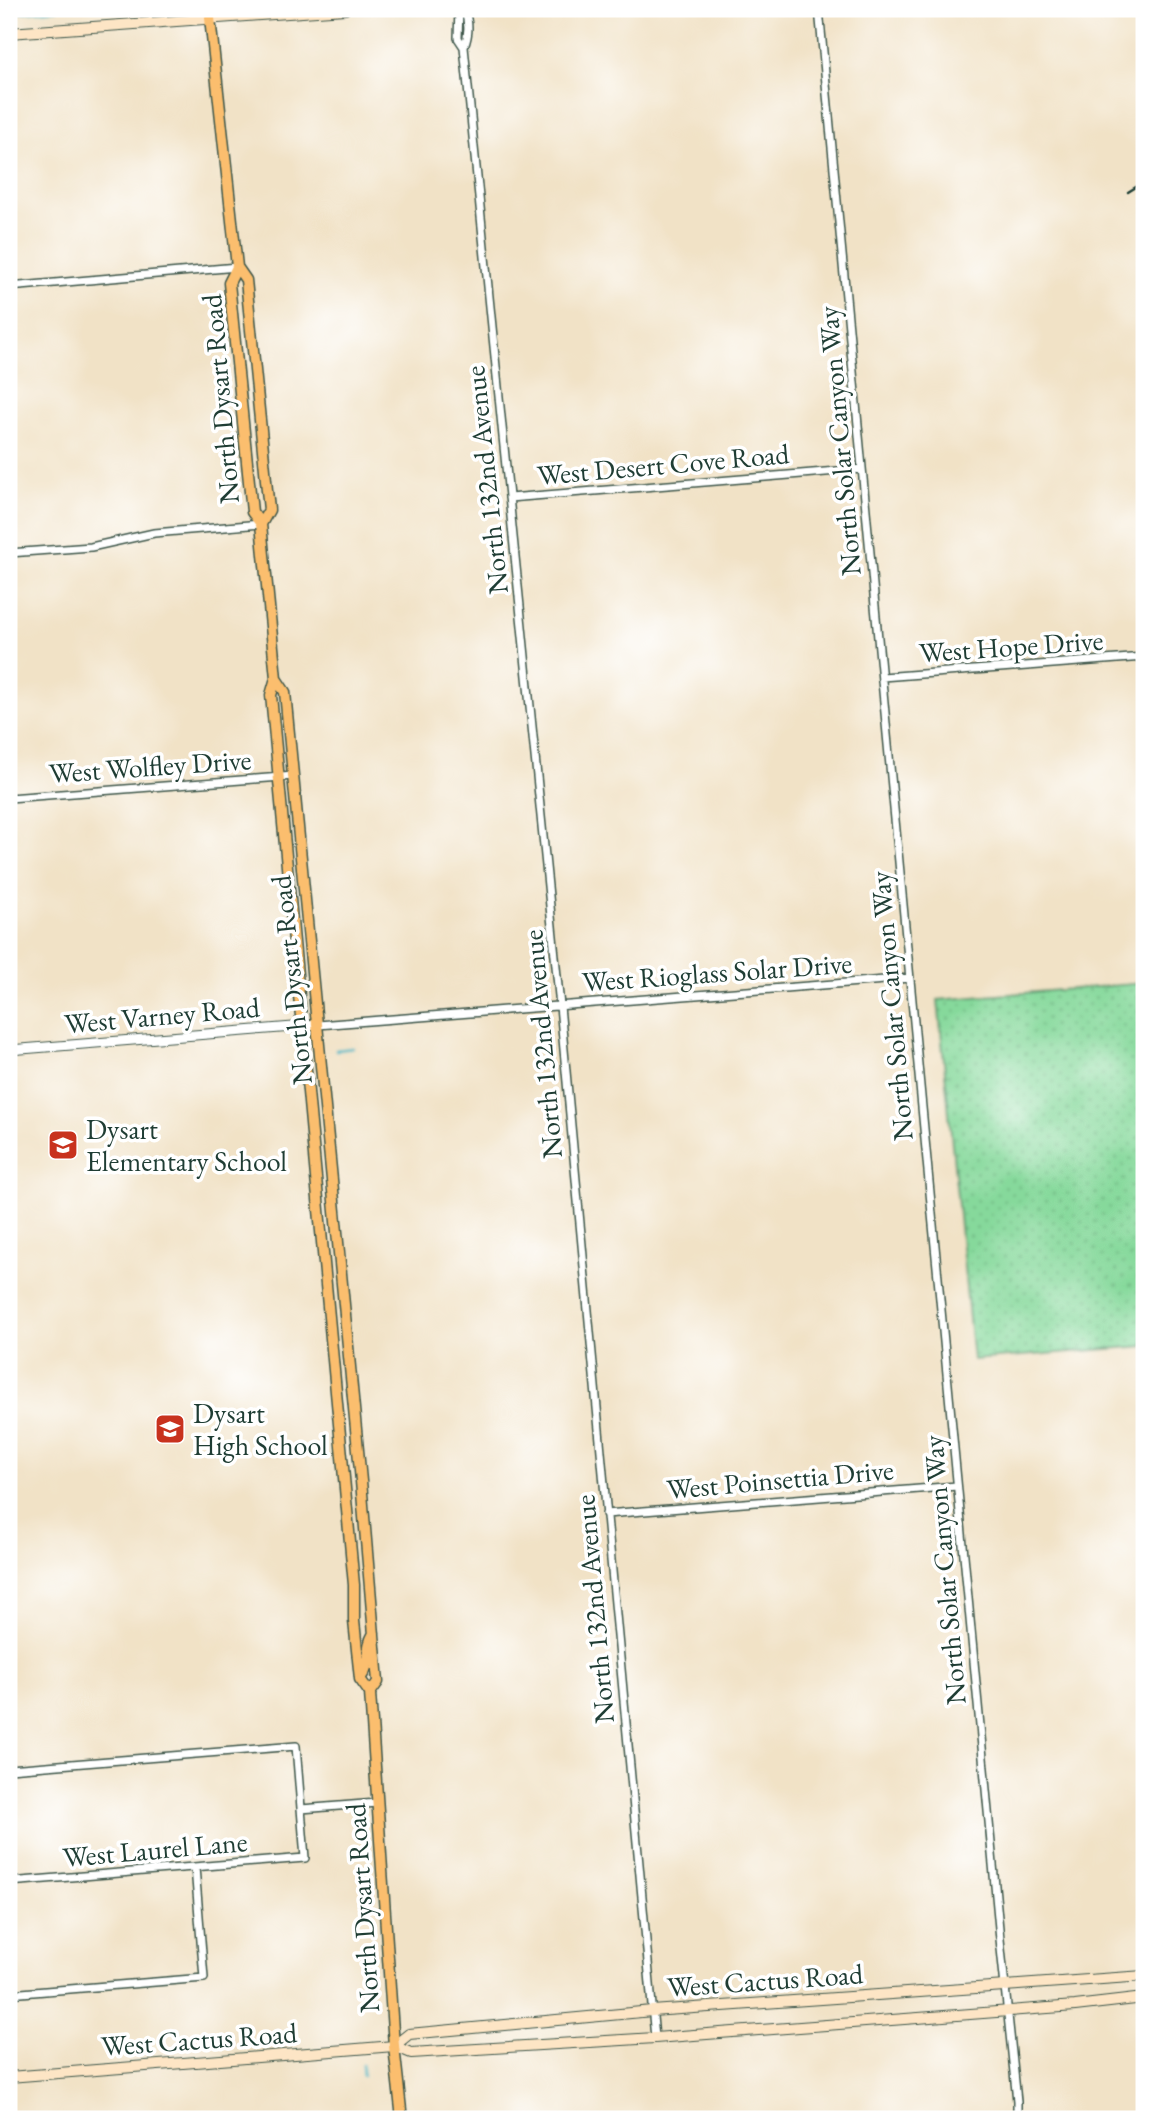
<svg xmlns="http://www.w3.org/2000/svg" width="1153" height="2128" viewBox="0 0 1153 2128" font-family="'EB Garamond',serif">
	<defs>
		<pattern id="grass-dots" width="8" height="8" patternUnits="userSpaceOnUse" patternTransform="scale(1.75)"><rect width="8" height="8" fill="#86d99b"/><path d="M2 2h.1M6 6h.1" fill="none" stroke="#73bb86" stroke-width="1.8" stroke-linecap="round"/></pattern>
	</defs>
	<rect width="100%" height="100%" fill="#fff"/>
	<filter id="ink" filterUnits="userSpaceOnUse"><feTurbulence type="fractalNoise" baseFrequency=".0143" numOctaves="2"/><feDisplacementMap in="SourceGraphic" scale="14" xChannelSelector="R" yChannelSelector="G"/><feConvolveMatrix kernelMatrix="1 2 1 2 8 2 1 2 1" color-interpolation-filters="sRGB"/></filter>
	<filter id="wash" filterUnits="userSpaceOnUse"><feTurbulence type="fractalNoise" baseFrequency=".00686" numOctaves="4" result="noise"/><feDisplacementMap in="SourceGraphic" scale="28" xChannelSelector="R" yChannelSelector="G"/><feGaussianBlur stdDeviation="1.57" result="paint"/><feColorMatrix in="noise" values="0 0 0 0 0 0 0 0 0 0 0 0 0 0 0 0 0 1.4 0 .05"/><feComposite in="paint" operator="in"/></filter>
	<g filter="url(#wash)">
		<rect width="100%" height="100%" fill="#f1e2c6"/>
		<path fill="url(#grass-dots)" stroke="#528b68" stroke-width="2" d="M 1144,983 L 1144,1346 L 973,1360 L 938,1000 Z"/>
		<g fill="none" stroke-linecap="round" stroke-linejoin="round">
			<path stroke="#48b6c4" stroke-width="2.5" d="M 9,13 L 57,9
				M 336,1050 L 353,1048
				M 362,2064 L 363,2076"/>
		</g>
	</g>
	<g filter="url(#ink)">
		<g fill="none" stroke-linecap="round" stroke-linejoin="round">
			<g stroke="#3e564a" stroke-width="10">
				<path id="minor" d="M 459,9 L 458,38 L 464,47
					M 464,9 C 469,21 469,35 464,47 L 560,1006 L 655,2038
					M 819,9 L 1000,1939 L 1017,2101 L 1017,2119
					M 9,287 L 237,267
					M 509,498 L 862,469
					M 9,553 L 91,547 L 154,533 L 261,524
					M 882,677 L 1144,657
					M 9,798 L 294,776
					M 318,1025 L 910,978
					M 606,1514 L 957,1486
					M 9,1769 L 296,1746 L 305,1858 L 9,1882
					M 301,1809 L 377,1803
					M 9,1994 L 204,1978 L 195,1867"/>
			</g>
			<g stroke="#3e564a" stroke-width="11">
				<path id="tertiary" d="M 9,1050 L 318,1025"/>
			</g>
			<g stroke="#3e564a" stroke-width="12">
				<path id="secondary" d="M 9,33 L 345,9
					M 394,2046 L 409,2034 L 652,2011 L 1144,1976
					M 9,2077 L 394,2046 L 411,2053 L 655,2038 L 1075,2006 L 1144,1998"/>
			</g>
			<g stroke="#3e564a" stroke-width="13">
				<path id="primary" d="M 212,9 L 210,18 L 237,267 L 246,280 L 269,510 L 261,524
					M 237,267 L 229,283 L 252,512 L 261,524 L 276,678 L 271,695 L 354,1585 L 354,1621 L 360,1679 L 370,1693 L 394,2046 L 402,2119
					M 277,680 L 285,692 L 361,1481 L 378,1682 L 370,1693
					M 360,1679 C 374,1659 363,1652 374,1633"/>
			</g>
			<use href="#minor" stroke="#fff" stroke-width="7"/>
			<use href="#tertiary" stroke="#fff" stroke-width="9"/>
			<use href="#secondary" stroke="#fde5c5" stroke-width="10"/>
			<use href="#primary" stroke="#fbbe6e" stroke-width="10"/>
			<path stroke="#1f3d34" stroke-width="2.5" d="M 1128,192 L 1144,182"/>
		</g>
	</g>
	<defs>
		<g id="school-square" transform="scale(1.575)"><rect x="-9" y="-9" width="18" height="18" rx="4" fill="#c8321e" stroke="#fff"/><path d="M0-5L7-2L0 1L-7-2ZM-4 1L0 2.5L4 1V4Q0 6-4 4Z" fill="#fff"/></g>
	</defs>
	<g fill-rule="evenodd">
		<use href="#school-square" x="63" y="1145"/>
		<use href="#school-square" x="170" y="1429"/>
	</g>
	<g text-anchor="middle" stroke-width="7" stroke-linejoin="round" paint-order="stroke">
		<g font-size="28" fill="#1f3d34" stroke="#fff">
			<text transform="translate(220 399) rotate(-95)" y="10">North Dysart Road</text>
			<text transform="translate(839 441) rotate(-95)" y="10">North Solar Canyon Way</text>
			<text transform="translate(663 464) rotate(-5)" y="10">West Desert Cove Road</text>
			<text transform="translate(486 480) rotate(-96)" y="10">North 132nd Avenue</text>
			<text transform="translate(1011 646) rotate(-4)" y="10">West Hope Drive</text>
			<text transform="translate(150 766) rotate(-4)" y="10">West Wolfley Drive</text>
			<text transform="translate(717 972) rotate(-4)" y="10">West Rioglass Solar Drive</text>
			<text transform="translate(291 980) rotate(-96)" y="10">North Dysart Road</text>
			<text transform="translate(891 1006) rotate(-95)" y="10">North Solar Canyon Way</text>
			<text transform="translate(162 1015) rotate(-5)" y="10">West Varney Road</text>
			<text transform="translate(542 1044) rotate(-95)" y="10">North 132nd Avenue</text>
			<text transform="translate(780 1479) rotate(-5)" y="10">West Poinsettia Drive</text>
			<text transform="translate(944 1570) rotate(-95)" y="10">North Solar Canyon Way</text>
			<text transform="translate(594 1609) rotate(-95)" y="10">North 132nd Avenue</text>
			<text transform="translate(155 1849) rotate(-5)" y="10">West Laurel Lane</text>
			<text transform="translate(362 1908) rotate(-94)" y="10">North Dysart Road</text>
			<text transform="translate(765 1980) rotate(-4)" y="10">West Cactus Road</text>
			<text transform="translate(199 2039) rotate(-4)" y="10">West Cactus Road</text>
		</g>
		<g font-size="28" fill="#1f3d34" stroke="#fff" text-anchor="start">
			<text x="86" y="1139">Dysart<tspan x="86" dy="32">Elementary School</tspan></text>
			<text x="193" y="1423">Dysart<tspan x="193" dy="32">High School</tspan></text>
		</g>
	</g>
	<rect width="1153" height="2128" fill="none" stroke="#fff" stroke-width="35"/>
</svg>
